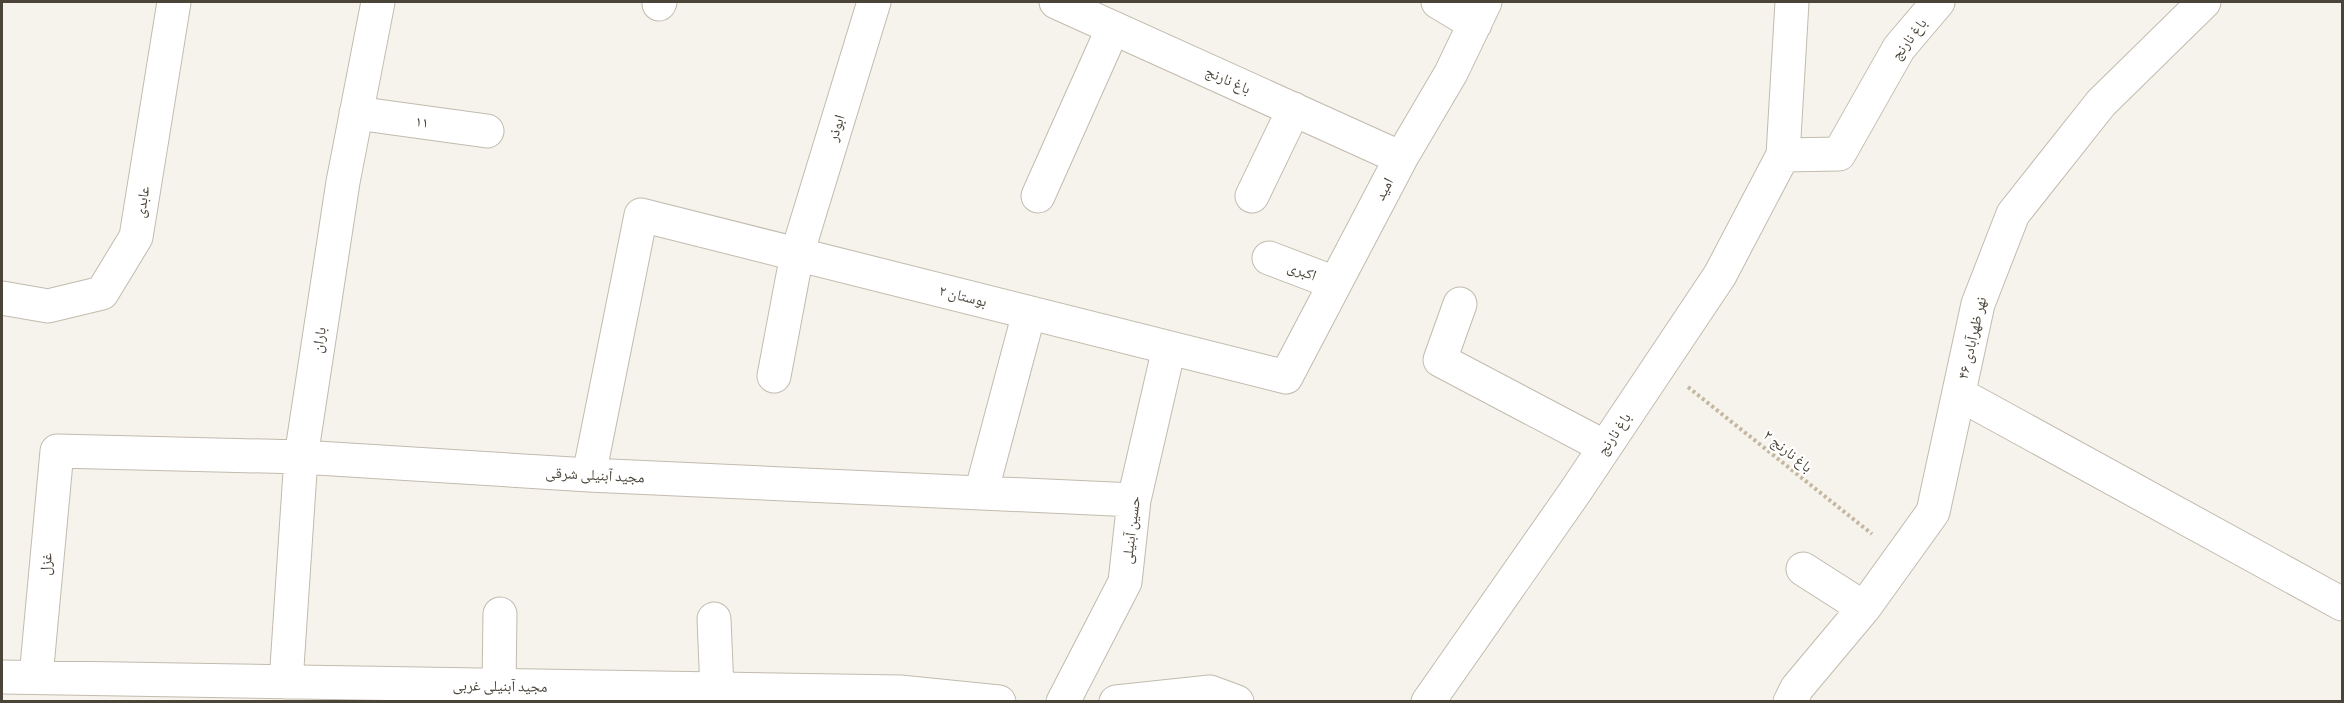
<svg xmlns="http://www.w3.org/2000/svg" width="2344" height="703" viewBox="0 0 2344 703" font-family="Manrope,'Noto Naskh Arabic',sans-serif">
	<rect width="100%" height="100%" fill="#f6f3ec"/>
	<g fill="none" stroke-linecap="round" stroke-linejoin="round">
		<g stroke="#c2bbae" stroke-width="35">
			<path id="minor" d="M 1056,2 L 1401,158
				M 1438,2 L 1475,24
				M 659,4 L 660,2
				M 356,113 L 487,131
				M 1783,155 L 1839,154 L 1899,48 L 1938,2
				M 1038,196 L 1113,28
				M 1252,196 L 1294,109
				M 1269,258 L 1335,283
				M 2,298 L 48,306 L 102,293 L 136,237 L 174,2
				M 1460,304 L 1440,360 L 1605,447
				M 774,376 L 797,254 L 874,2
				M 1959,394 L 2342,604
				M 589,475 L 641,215 L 1286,377 L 1401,158 L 1451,73 L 1485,2
				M 981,493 L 1029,313
				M 1803,569 L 1864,608
				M 714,619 L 717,690
				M 2,677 L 900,692 L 999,702
				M 36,677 L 57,451 L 301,457 L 589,475 L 1134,500
				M 286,682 L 301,457 L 343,182 L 378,2
				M 499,686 L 500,614
				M 1063,702 L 1125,582 L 1134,500 L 1169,348
				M 1116,702 L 1210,692 L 1237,702
				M 1428,702 L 1575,492 L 1720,275 L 1783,155 L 1792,2
				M 1790,702 L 1797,688 L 1864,608 L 1933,512 L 1978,304 L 2013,214 L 2101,103 L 2204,2"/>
		</g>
		<path stroke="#c4b79f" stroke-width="4" stroke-dasharray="3 3" stroke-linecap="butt" d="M 1688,387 L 1872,534"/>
		<use href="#minor" stroke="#fff" stroke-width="33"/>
	</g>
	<g text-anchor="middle" stroke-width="4.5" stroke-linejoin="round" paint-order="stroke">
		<g font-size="15" fill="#4b4439" stroke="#fff">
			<text transform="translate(1909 39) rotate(-53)" y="5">باغ نارنج</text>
			<text transform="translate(1228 80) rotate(24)" y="5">باغ نارنج</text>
			<text transform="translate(422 122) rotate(8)" y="5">۱۱</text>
			<text transform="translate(836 128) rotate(-73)" y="5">ابوذر</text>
			<text transform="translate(1384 189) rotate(-62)" y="5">امید</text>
			<text transform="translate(142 202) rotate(-81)" y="5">عابدی</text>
			<text transform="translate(1302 271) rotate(20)" y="5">اکبری</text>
			<text transform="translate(963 296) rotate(14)" y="5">بوستان ۲</text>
			<text transform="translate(1972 338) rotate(-77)" y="5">نهر ظهرآبادی ۴۶</text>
			<text transform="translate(319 340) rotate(-81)" y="5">باران</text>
			<text transform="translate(1614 434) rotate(-56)" y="5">باغ نارنج</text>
			<text transform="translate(1788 451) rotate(39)" y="5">باغ نارنج ۲</text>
			<text transform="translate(595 475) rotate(3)" y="5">مجید آبنیلی شرقی</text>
			<text transform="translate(1131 530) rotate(-83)" y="5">حسین آبنیلی</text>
			<text transform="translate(46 564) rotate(-85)" y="5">غزل</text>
			<text transform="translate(500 686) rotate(1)" y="5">مجید آبنیلی غربی</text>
		</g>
	</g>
	<rect width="2344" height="703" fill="none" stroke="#4b4439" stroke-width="6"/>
</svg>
